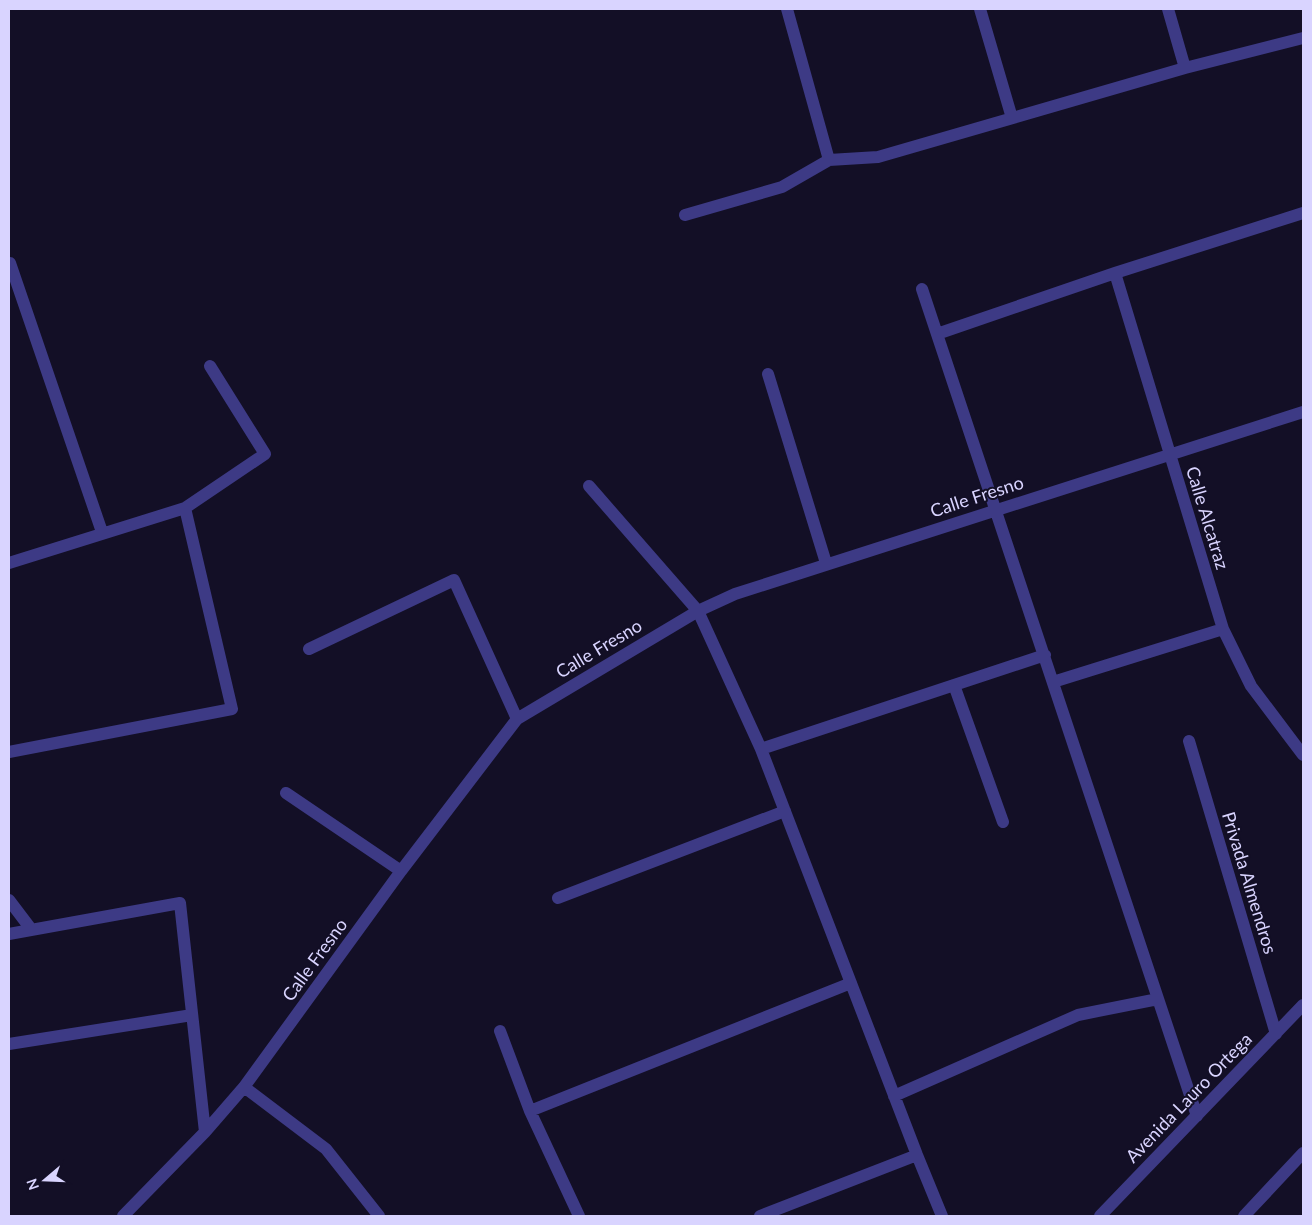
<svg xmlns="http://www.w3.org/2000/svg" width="1312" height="1225" viewBox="0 0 1312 1225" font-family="Lato,sans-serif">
	<rect width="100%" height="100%" fill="#130f26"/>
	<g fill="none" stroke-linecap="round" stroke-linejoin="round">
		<path stroke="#3d3a85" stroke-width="12" d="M 787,9 L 829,160
			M 980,9 L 1012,118
			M 1168,9 L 1185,68
			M 685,215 L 782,187 L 829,160 L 878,157 L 1185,68 L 1303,38
			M 10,263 L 102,532
			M 1115,273 L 1223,629 L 1251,686 L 1303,755
			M 922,289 L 1197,1116
			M 937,334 L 1115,273 L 1303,213
			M 768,374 L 826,563
			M 589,486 L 698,611 L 761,749 L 917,1155 L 942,1216
			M 9,563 L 185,508 L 265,454 L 210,366
			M 309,649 L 454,580 L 517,719
			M 1053,682 L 1223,629
			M 954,685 L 1003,822
			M 1189,741 L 1276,1034
			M 761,749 L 1045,655
			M 9,752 L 232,709 L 185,508
			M 286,793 L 401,871
			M 558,898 L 785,811
			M 9,900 L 31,929
			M 9,934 L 180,903 L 205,1132
			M 500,1031 L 530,1111 L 579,1216
			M 9,1044 L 192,1015
			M 244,1087 L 326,1149 L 379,1216
			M 894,1096 L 1078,1015 L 1158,999
			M 530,1111 L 851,983
			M 123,1216 L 205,1132 L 244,1087 L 401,871 L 517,719 L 698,611 L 735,594 L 1303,412
			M 760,1216 L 917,1155
			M 1100,1216 L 1303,1005
			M 1244,1216 L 1303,1153"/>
	</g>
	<g text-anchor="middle" stroke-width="4" stroke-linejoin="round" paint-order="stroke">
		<g font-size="18" fill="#d9d4ff" stroke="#130f26">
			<text transform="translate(977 497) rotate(-18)" y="6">Calle Fresno</text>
			<text transform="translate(1207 518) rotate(73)" y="6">Calle Alcatraz</text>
			<text transform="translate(599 649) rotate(-31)" y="6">Calle Fresno</text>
			<text transform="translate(1249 883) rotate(73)" y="6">Privada Almendros</text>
			<text transform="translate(315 960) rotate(-54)" y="6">Calle Fresno</text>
			<text transform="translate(1189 1098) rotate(-46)" y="6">Avenida Lauro Ortega</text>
		</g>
	</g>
	<rect width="1312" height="1225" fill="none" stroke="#d9d4ff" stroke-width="20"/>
	<g transform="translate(45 1180) rotate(251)" stroke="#130f26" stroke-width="4" paint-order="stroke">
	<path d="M0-4L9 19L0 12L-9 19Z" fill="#d9d4ff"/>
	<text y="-8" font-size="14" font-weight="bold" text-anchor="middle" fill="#d9d4ff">N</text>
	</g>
</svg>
